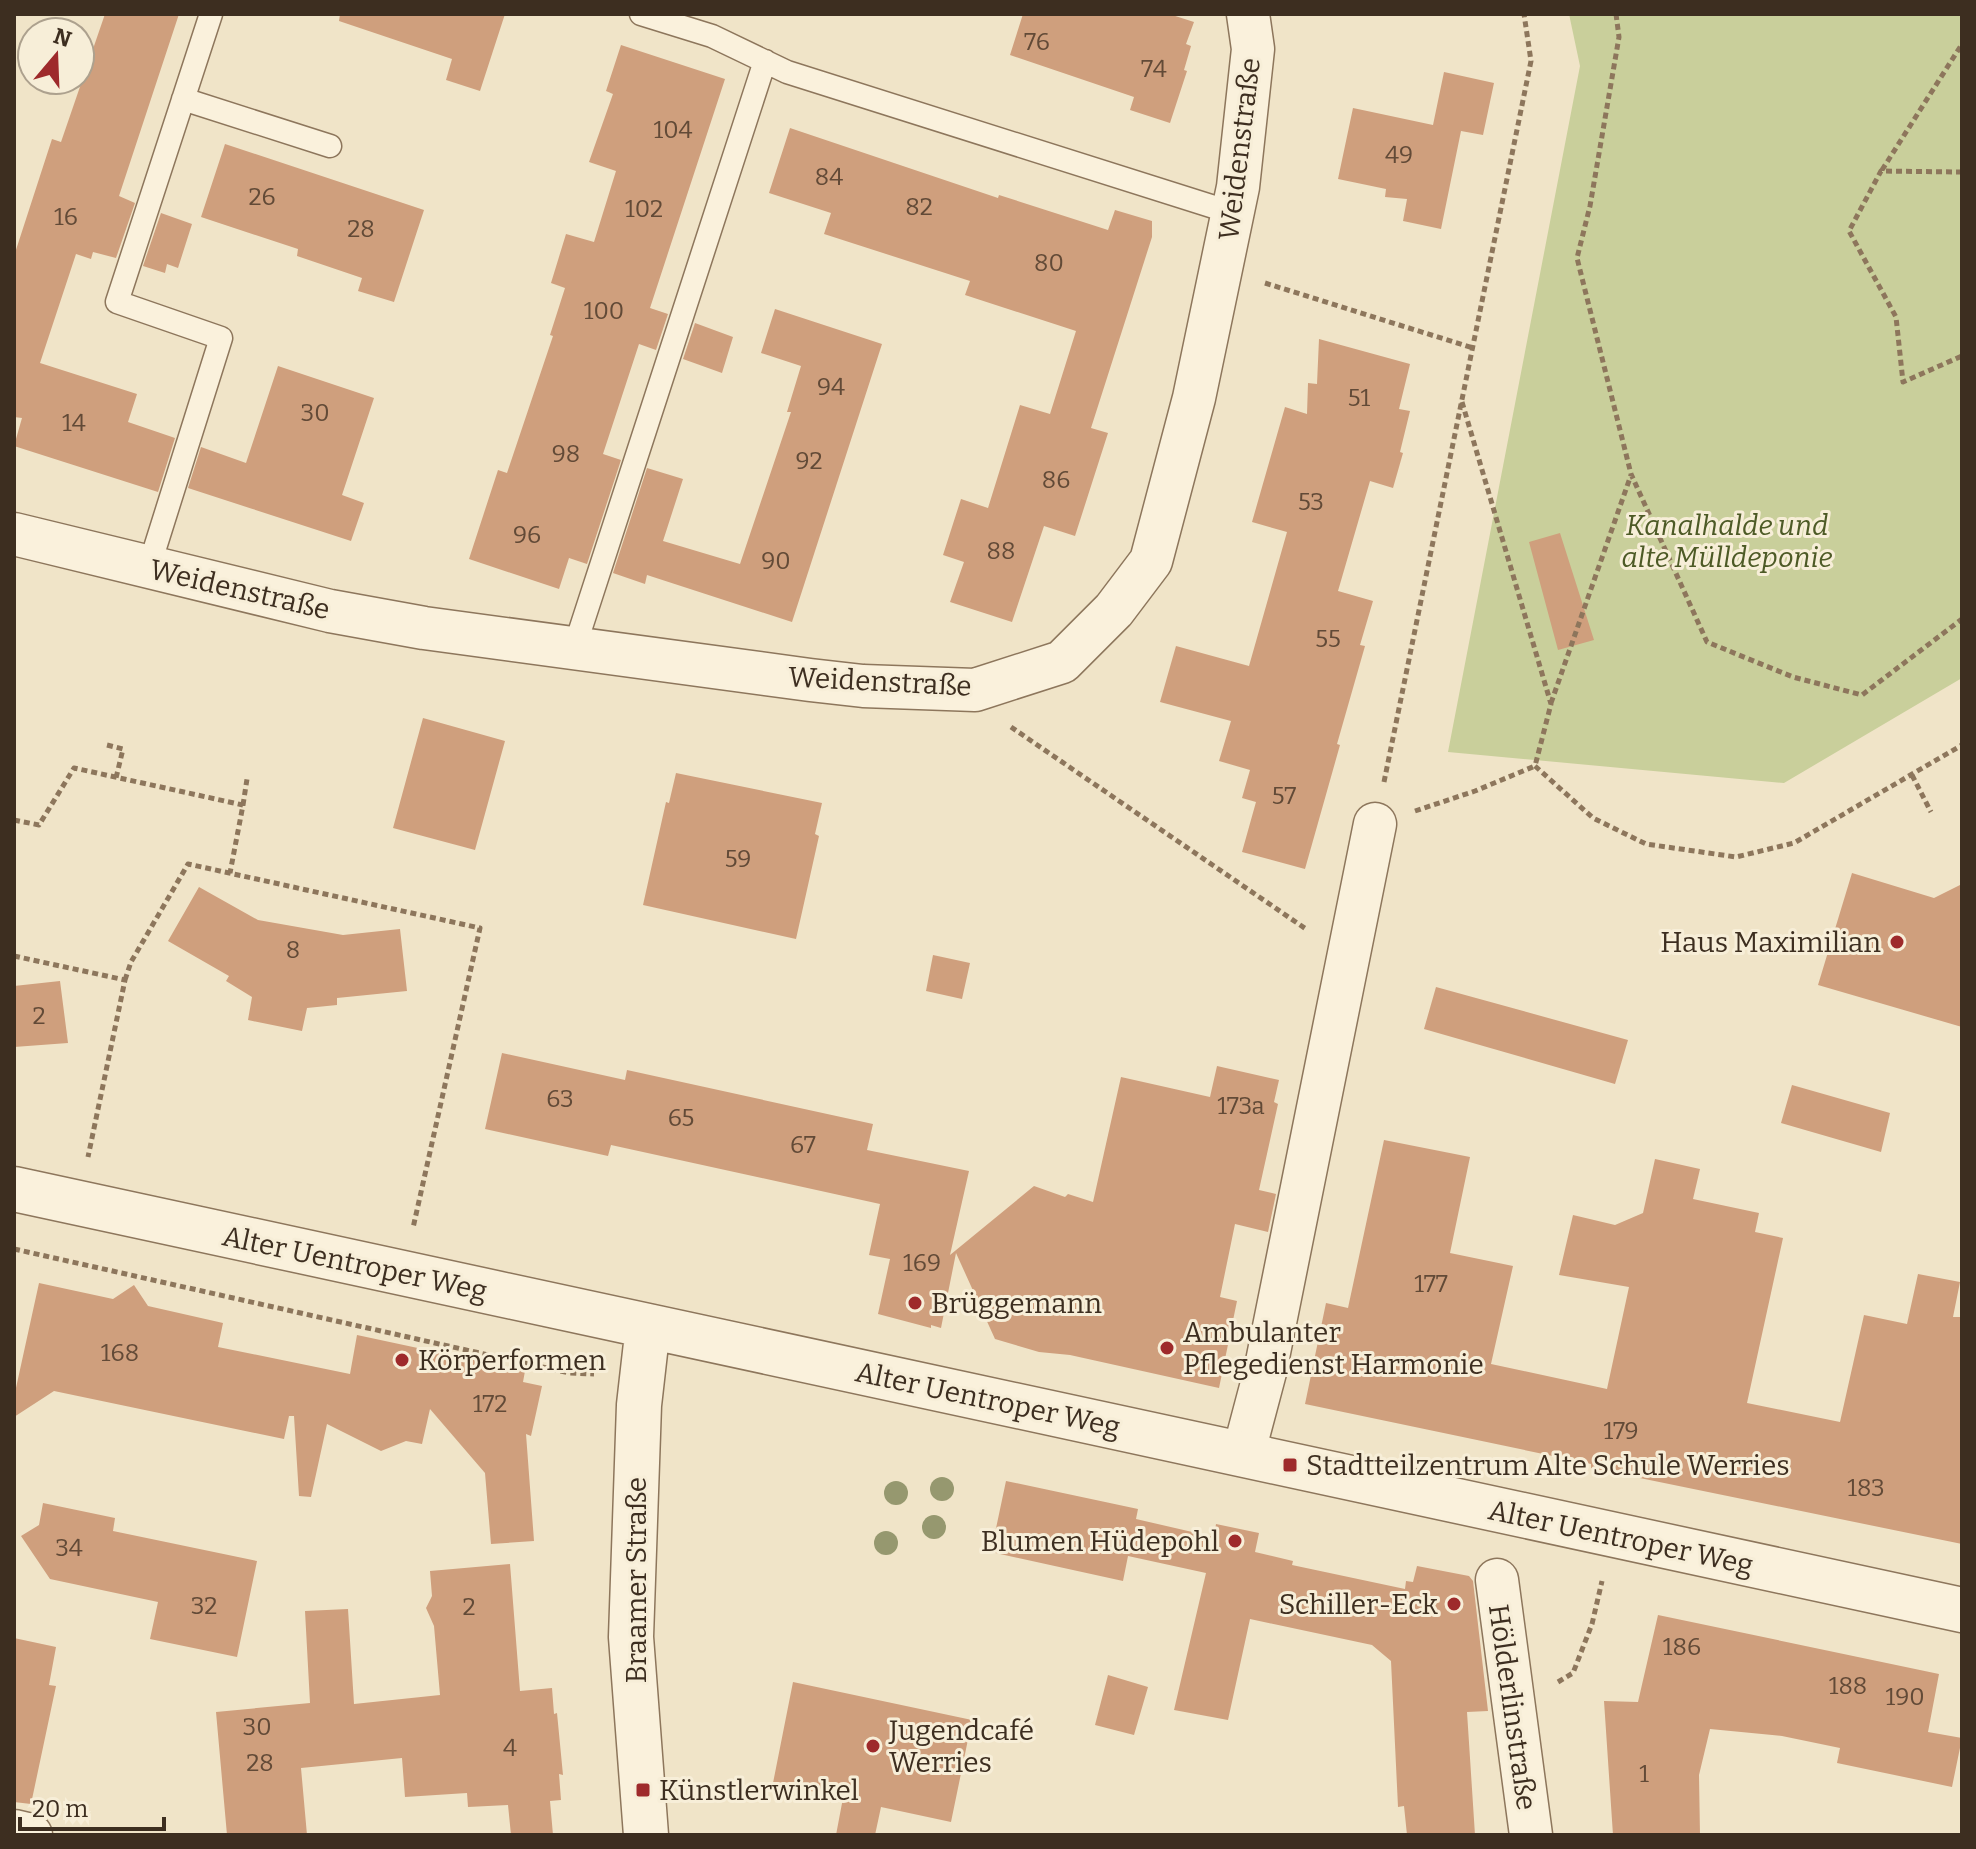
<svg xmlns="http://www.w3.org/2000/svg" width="1976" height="1849" viewBox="0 0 1976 1849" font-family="Bitter,serif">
	<rect width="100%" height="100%" fill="#f0e4c8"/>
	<path fill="#c9cf9b" d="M 1569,14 L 1962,14 L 1962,678 L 1784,783 L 1448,752 L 1580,66 Z"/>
	<path fill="#cf9f7d" d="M 105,14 L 179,14 L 119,196 L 135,203 L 116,258 L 93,252 L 91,259 L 76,254 L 40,363 L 137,394 L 128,422 L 175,438 L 158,492 L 14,446 L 22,418 L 14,417 L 14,256 L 52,139 L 61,142 Z
		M 340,14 L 505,14 L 480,91 L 446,80 L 452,59 L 339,21 Z
		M 1023,14 L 1169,14 L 1194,22 L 1186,44 L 1191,46 L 1184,70 L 1187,71 L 1170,123 L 1130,110 L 1134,97 L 1010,55 Z
		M 621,45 L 725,79 L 650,308 L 668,314 L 656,350 L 639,344 L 603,454 L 621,460 L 587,564 L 569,558 L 559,589 L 469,559 L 498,470 L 507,473 L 553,336 L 550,335 L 565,288 L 551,283 L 566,234 L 594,242 L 616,171 L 589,162 L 613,94 L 606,91 Z
		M 1444,72 L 1494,83 L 1483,135 L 1461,131 L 1441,229 L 1403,221 L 1407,199 L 1385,197 L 1386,189 L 1338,179 L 1353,108 L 1433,125 Z
		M 790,128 L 998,198 L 999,195 L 1108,230 L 1115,210 L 1152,221 L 1152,237 L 1091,428 L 1108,433 L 1075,536 L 1044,526 L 1012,622 L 950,602 L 964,562 L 943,555 L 961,499 L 988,508 L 1020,405 L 1050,414 L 1076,331 L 965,295 L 970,281 L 824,234 L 831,213 L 769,193 Z
		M 225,144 L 424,210 L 394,302 L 358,291 L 362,278 L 297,256 L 298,249 L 201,217 Z
		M 161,213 L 192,224 L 178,268 L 167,264 L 165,273 L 143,266 Z
		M 775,309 L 882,344 L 792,622 L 647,575 L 645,584 L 613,573 L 647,468 L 683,479 L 663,541 L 740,564 L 791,412 L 787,412 L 801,366 L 761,353 Z
		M 695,323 L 733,337 L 722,373 L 683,359 Z
		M 1319,339 L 1410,364 L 1399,409 L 1410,411 L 1400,452 L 1403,453 L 1393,488 L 1370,481 L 1338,591 L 1373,601 L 1360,645 L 1365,646 L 1337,744 L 1340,745 L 1305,869 L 1242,852 L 1256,802 L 1242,798 L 1250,770 L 1219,761 L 1231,721 L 1160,702 L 1176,646 L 1249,666 L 1287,532 L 1252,522 L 1285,407 L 1307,414 L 1308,383 L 1317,384 Z
		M 278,366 L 374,398 L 342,495 L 364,503 L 351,541 L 188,488 L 201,447 L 246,463 Z
		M 1560,533 L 1594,640 L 1558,650 L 1529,542 Z
		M 423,718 L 505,741 L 475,850 L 393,828 Z
		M 676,773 L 822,803 L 815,834 L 819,836 L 796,939 L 643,905 L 666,802 L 669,803 Z
		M 1852,873 L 1934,898 L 1962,884 L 1962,1027 L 1818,985 Z
		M 199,887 L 258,920 L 343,935 L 400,929 L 407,991 L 337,998 L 337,1005 L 307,1008 L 302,1031 L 248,1020 L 252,997 L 226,981 L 229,976 L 168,941 Z
		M 933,955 L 970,963 L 962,999 L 926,991 Z
		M 60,981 L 68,1043 L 14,1047 L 14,986 Z
		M 1436,987 L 1628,1040 L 1615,1084 L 1424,1029 Z
		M 502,1053 L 625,1080 L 627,1070 L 873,1124 L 867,1150 L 969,1171 L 950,1255 L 1034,1186 L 1065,1197 L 1068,1194 L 1093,1202 L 1121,1077 L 1210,1097 L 1217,1066 L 1279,1080 L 1274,1102 L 1278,1104 L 1259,1190 L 1276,1194 L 1268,1232 L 1235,1224 L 1220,1297 L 1237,1301 L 1219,1388 L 1070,1355 L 1039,1352 L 995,1339 L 956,1253 L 941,1328 L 931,1325 L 931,1328 L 878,1314 L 890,1259 L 869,1255 L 880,1204 L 611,1145 L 608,1156 L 485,1129 Z
		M 1792,1085 L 1890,1113 L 1881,1152 L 1781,1123 Z
		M 1384,1140 L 1470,1157 L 1450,1253 L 1513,1266 L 1491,1364 L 1607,1389 L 1629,1287 L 1559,1275 L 1573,1215 L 1615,1225 L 1643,1213 L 1655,1159 L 1700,1169 L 1693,1199 L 1759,1213 L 1755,1232 L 1783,1238 L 1747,1403 L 1840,1422 L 1864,1315 L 1907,1324 L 1918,1274 L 1960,1282 L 1953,1317 L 1962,1317 L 1962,1544 L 1591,1468 L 1591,1464 L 1305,1404 L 1326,1303 L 1348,1308 Z
		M 39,1283 L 113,1299 L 134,1285 L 148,1306 L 223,1323 L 218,1347 L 350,1374 L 357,1335 L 525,1371 L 523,1382 L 542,1386 L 531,1436 L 526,1434 L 534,1541 L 491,1544 L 485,1473 L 430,1409 L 422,1444 L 406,1441 L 381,1451 L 327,1424 L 311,1497 L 299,1496 L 294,1416 L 289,1416 L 284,1439 L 54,1391 L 14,1417 L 14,1397 Z
		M 1006,1481 L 1138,1509 L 1136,1519 L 1214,1537 L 1216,1524 L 1259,1533 L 1255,1552 L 1293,1561 L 1292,1565 L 1405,1589 L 1406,1581 L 1413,1582 L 1417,1566 L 1469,1576 L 1473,1581 L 1488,1711 L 1467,1712 L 1475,1835 L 1407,1835 L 1404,1806 L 1398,1807 L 1391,1661 L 1372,1645 L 1250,1619 L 1228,1720 L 1174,1710 L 1206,1573 L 1128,1556 L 1123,1581 L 991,1552 Z
		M 43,1503 L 115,1518 L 113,1531 L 257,1561 L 237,1657 L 150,1639 L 158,1602 L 50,1579 L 21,1536 L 39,1525 Z
		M 510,1564 L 520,1691 L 552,1688 L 554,1714 L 557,1713 L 563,1775 L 559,1774 L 561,1800 L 550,1801 L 553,1835 L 511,1835 L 508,1805 L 468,1807 L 467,1793 L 405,1797 L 402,1758 L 301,1768 L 307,1835 L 227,1835 L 216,1712 L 310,1703 L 305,1611 L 348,1609 L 354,1704 L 440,1695 L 434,1626 L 426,1608 L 432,1596 L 430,1571 Z
		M 1658,1615 L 1939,1674 L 1928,1732 L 1962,1738 L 1952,1787 L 1837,1763 L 1840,1748 L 1782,1736 L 1710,1729 L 1699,1775 L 1700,1835 L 1613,1835 L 1604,1701 L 1638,1702 Z
		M 14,1638 L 56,1647 L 49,1685 L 56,1686 L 31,1804 L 14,1802 Z
		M 1108,1675 L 1148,1687 L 1134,1735 L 1095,1725 Z
		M 793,1682 L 972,1720 L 951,1822 L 881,1807 L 875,1835 L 836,1835 L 843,1798 L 773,1783 Z"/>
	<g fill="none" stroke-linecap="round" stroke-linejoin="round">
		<g stroke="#8d765c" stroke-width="25">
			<path id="service" d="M 641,14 L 712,36 L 787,72 L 1233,213
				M 183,99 L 330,146
				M 149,567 L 221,338 L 117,302 L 211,14
				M 574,649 L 765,61"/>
		</g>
		<g stroke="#8d765c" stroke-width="45">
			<path id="minor" d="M 14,534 L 330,611 L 424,628 L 810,680 L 863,686 L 975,690 L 1062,662 L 1114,610 L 1151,561 L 1194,398 L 1238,187 L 1253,49 L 1248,14
				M 1243,1455 L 1265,1372 L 1375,824
				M 1497,1580 L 1531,1835
				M 14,1831 L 31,1835"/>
		</g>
		<g stroke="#8d765c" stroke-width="47">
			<path id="tertiary" d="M 14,1189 L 1962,1610
				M 646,1835 L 631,1637 L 639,1405 L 648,1326"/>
		</g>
		<path stroke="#8d765c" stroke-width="5" stroke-dasharray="6 4" stroke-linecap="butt" d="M 1616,14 L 1619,37 L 1590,206 L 1577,258 L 1631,474 L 1707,642 L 1793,677 L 1862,695 L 1962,619
			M 1882,170 L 1962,44
			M 1962,172 L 1881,171 L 1849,231 L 1896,317 L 1903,382 L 1962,356
			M 1265,283 L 1473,348
			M 1462,402 L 1551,704 L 1535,766
			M 1551,703 L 1631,475
			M 1011,727 L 1306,929
			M 107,745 L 123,749 L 116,778
			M 1535,766 L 1593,818 L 1646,844 L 1736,857 L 1794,843 L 1962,745
			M 1912,775 L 1931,812
			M 1384,782 L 1531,61 L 1524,14
			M 243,805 L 247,779
			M 1415,811 L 1475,791 L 1535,766
			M 14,820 L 39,825 L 74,768 L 243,805 L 230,873
			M 14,956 L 125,980 L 88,1157
			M 125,980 L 131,962 L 188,864 L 480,928 L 413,1228
			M 14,1249 L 569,1373 L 594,1374
			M 1558,1682 L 1573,1673 L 1592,1624 L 1602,1581"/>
		<use href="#service" stroke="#faf1dc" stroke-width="22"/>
		<use href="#minor" stroke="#faf1dc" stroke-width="42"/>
		<use href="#tertiary" stroke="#faf1dc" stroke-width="44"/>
	</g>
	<g fill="#96986f">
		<circle cx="942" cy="1489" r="12"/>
		<circle cx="896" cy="1493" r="12"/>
		<circle cx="934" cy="1527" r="12"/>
		<circle cx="886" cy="1543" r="12"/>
	</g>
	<g fill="#9e2a2b" stroke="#f7eed8" stroke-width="3">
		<circle cx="1897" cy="942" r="8"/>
		<circle cx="915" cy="1303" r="8"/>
		<circle cx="1167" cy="1348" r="8"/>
		<circle cx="402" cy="1360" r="8"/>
		<rect x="1282" y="1457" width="16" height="16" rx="4"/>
		<circle cx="1235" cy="1541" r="8"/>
		<circle cx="1454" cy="1604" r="8"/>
		<circle cx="873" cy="1746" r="8"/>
		<rect x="635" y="1782" width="16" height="16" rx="4"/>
	</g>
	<g text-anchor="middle" stroke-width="6" stroke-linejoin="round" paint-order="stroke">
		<g font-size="24" fill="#624a37">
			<text x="1037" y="50">76</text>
			<text x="1154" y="77">74</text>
			<text x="673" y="138">104</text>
			<text x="1399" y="163">49</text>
			<text x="829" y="185">84</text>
			<text x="262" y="205">26</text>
			<text x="919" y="215">82</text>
			<text x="644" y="217">102</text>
			<text x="66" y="225">16</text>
			<text x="361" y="237">28</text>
			<text x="1049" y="271">80</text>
			<text x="604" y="319">100</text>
			<text x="831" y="395">94</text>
			<text x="1359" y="406">51</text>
			<text x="315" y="421">30</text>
			<text x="74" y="431">14</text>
			<text x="566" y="462">98</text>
			<text x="809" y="469">92</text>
			<text x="1056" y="488">86</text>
			<text x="1311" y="510">53</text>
			<text x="527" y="543">96</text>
			<text x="1001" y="559">88</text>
			<text x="776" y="569">90</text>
			<text x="1328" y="647">55</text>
			<text x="1284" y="804">57</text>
			<text x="738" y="867">59</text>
			<text x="293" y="958">8</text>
			<text x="39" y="1024">2</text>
			<text x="560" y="1107">63</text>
			<text x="1241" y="1114">173a</text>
			<text x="681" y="1126">65</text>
			<text x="803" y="1153">67</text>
			<text x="922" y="1271">169</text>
			<text x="1431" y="1292">177</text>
			<text x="120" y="1361">168</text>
			<text x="490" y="1412">172</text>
			<text x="1621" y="1439">179</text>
			<text x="1866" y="1496">183</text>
			<text x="69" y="1556">34</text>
			<text x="204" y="1614">32</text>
			<text x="469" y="1615">2</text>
			<text x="1682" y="1655">186</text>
			<text x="1848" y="1694">188</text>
			<text x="1905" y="1705">190</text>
			<text x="257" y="1735">30</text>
			<text x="510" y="1756">4</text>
			<text x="260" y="1771">28</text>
			<text x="1644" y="1782">1</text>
		</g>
		<g font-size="28" fill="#3d2e20" stroke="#f7eed8">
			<text transform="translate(1239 149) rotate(-83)" y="10">Weidenstraße</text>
			<text transform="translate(240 589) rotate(13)" y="10">Weidenstraße</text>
			<text transform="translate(880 681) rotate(3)" y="10">Weidenstraße</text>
			<text transform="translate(355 1263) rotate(12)" y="10">Alter Uentroper Weg</text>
			<text transform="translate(988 1399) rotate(12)" y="10">Alter Uentroper Weg</text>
			<text transform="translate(1621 1537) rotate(12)" y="10">Alter Uentroper Weg</text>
			<text transform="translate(636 1580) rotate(-90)" y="10">Braamer Straße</text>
			<text transform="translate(1513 1707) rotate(82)" y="10">Hölderlinstraße</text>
		</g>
		<g font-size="28" font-style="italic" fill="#4d5a26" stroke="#f7eed8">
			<text x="1727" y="535">Kanalhalde und<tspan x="1727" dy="32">alte Mülldeponie</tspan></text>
		</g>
		<g font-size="28" fill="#3d2e20" stroke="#f7eed8" text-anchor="start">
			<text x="1881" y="952" text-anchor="end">Haus Maximilian</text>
			<text x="931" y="1313">Brüggemann</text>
			<text x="1183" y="1342">Ambulanter<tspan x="1183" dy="32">Pflegedienst Harmonie</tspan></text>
			<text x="418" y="1370">Körperformen</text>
			<text x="1306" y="1475">Stadtteilzentrum Alte Schule Werries</text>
			<text x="1219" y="1551" text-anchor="end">Blumen Hüdepohl</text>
			<text x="1438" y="1614" text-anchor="end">Schiller-Eck</text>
			<text x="889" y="1740">Jugendcafé<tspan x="889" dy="32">Werries</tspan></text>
			<text x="659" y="1800">Künstlerwinkel</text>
		</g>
	</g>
	<rect width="1976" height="1849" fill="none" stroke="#3d2e20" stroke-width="32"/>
	<g transform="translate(56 56) rotate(19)"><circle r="38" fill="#f7eed8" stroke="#ada18e" stroke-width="2"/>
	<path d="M0-6L14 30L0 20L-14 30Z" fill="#9e2a2b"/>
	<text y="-12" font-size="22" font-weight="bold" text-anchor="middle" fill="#3d2e20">N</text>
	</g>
	<path d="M20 1817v12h144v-12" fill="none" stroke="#3d2e20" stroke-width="4"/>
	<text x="32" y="1817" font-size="24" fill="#3d2e20" stroke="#f7eed8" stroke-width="6" paint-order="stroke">20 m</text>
</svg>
